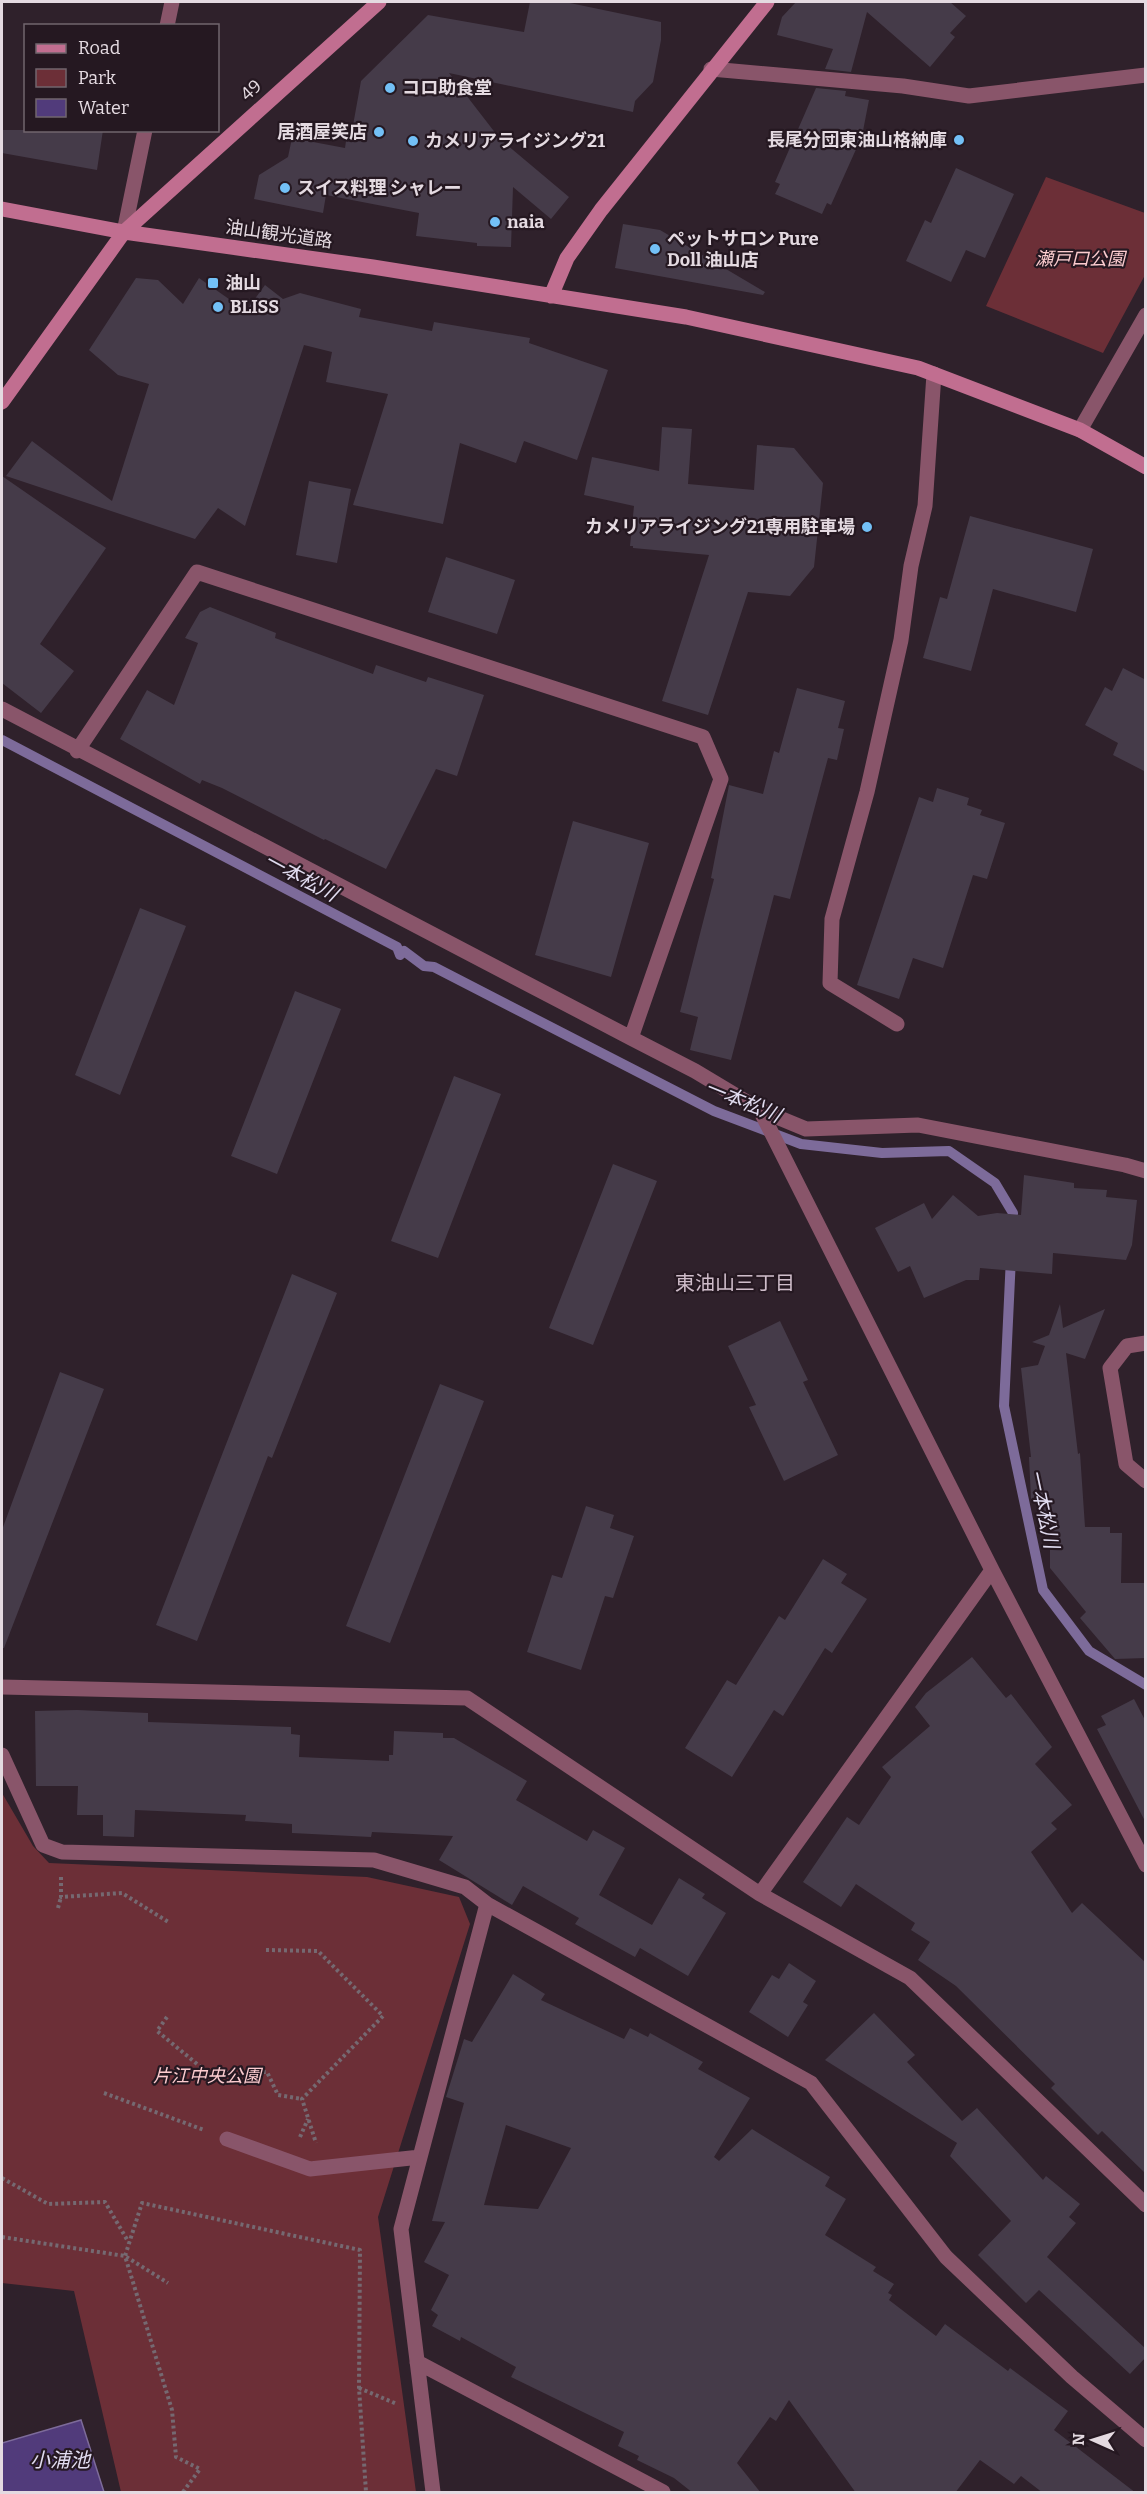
<svg xmlns="http://www.w3.org/2000/svg" width="1147" height="2494" viewBox="0 0 1147 2494" font-family="Bitter,'Noto Sans JP',serif">
	<rect width="100%" height="100%" fill="#2f212b"/>
	<path fill="#6c2f37" d="M 1046,177 L 1145,213 L 1145,275 L 1103,353 L 986,306 Z
		M 2,1793 L 33,1846 L 49,1863 L 367,1877 L 459,1897 L 470,1924 L 378,2217 L 416,2492 L 121,2492 L 74,2291 L 2,2283 Z"/>
	<path fill="#513b7b" stroke="#7d6b9a" stroke-width="1.5" d="M 81,2420 L 104,2492 L 2,2492 L 2,2443 Z"/>
	<g fill="none" stroke-linecap="round" stroke-linejoin="round">
		<path stroke="#7d6b9a" stroke-width="10" d="M 2,740 L 397,947 L 400,955 L 404,951 L 424,966 L 434,967 L 714,1111 L 801,1144 L 882,1153 L 949,1151 L 995,1183 L 1013,1213 L 1012,1226
			M 1011,1257 L 1004,1406 L 1043,1590 L 1089,1651 L 1146,1685"/>
	</g>
	<path fill="#453b49" fill-rule="evenodd" d="M 530,2 L 565,2 L 661,22 L 661,40 L 653,82 L 635,101 L 633,112 L 449,73 L 500,139 L 569,197 L 551,219 L 513,187 L 511,247 L 477,246 L 477,243 L 416,236 L 419,213 L 326,195 L 323,213 L 254,199 L 259,175 L 288,157 L 292,138 L 345,148 L 346,141 L 350,142 L 361,81 L 428,15 L 524,32 Z
		M 796,2 L 950,2 L 966,16 L 950,33 L 955,37 L 930,67 L 867,12 L 851,72 L 825,69 L 833,49 L 777,35 L 782,17 Z
		M 816,88 L 846,91 L 845,96 L 869,100 L 862,136 L 831,205 L 827,203 L 822,214 L 775,194 L 780,184 L 775,182 Z
		M 2,130 L 103,130 L 97,170 L 2,153 Z
		M 956,168 L 1014,194 L 985,258 L 966,250 L 951,282 L 906,261 L 925,220 L 931,223 Z
		M 623,224 L 660,230 L 765,292 L 763,295 L 615,268 Z
		M 136,278 L 158,280 L 183,304 L 199,278 L 246,311 L 265,285 L 283,299 L 300,293 L 361,309 L 359,317 L 432,331 L 434,322 L 530,338 L 529,343 L 608,370 L 577,460 L 524,441 L 516,463 L 460,443 L 443,524 L 353,505 L 388,394 L 326,382 L 332,352 L 304,345 L 245,526 L 218,508 L 195,539 L 6,476 L 32,441 L 112,501 L 149,384 L 118,375 L 89,350 Z
		M 662,427 L 692,429 L 688,484 L 754,490 L 757,445 L 794,448 L 823,483 L 814,567 L 790,596 L 748,592 L 708,715 L 662,701 L 709,555 L 633,548 L 633,546 L 630,546 L 634,506 L 584,495 L 592,457 L 659,471 Z
		M 2,476 L 106,548 L 40,644 L 74,671 L 41,713 L 2,683 Z
		M 309,481 L 351,489 L 337,563 L 296,555 Z
		M 970,516 L 1093,549 L 1076,612 L 993,589 L 971,671 L 923,658 L 940,597 L 947,599 Z
		M 446,557 L 515,580 L 497,634 L 428,612 Z
		M 210,607 L 276,633 L 275,638 L 373,674 L 376,665 L 426,682 L 428,677 L 484,695 L 457,776 L 436,769 L 386,869 L 325,839 L 324,840 L 222,788 L 202,780 L 200,784 L 120,739 L 147,690 L 174,705 L 198,643 L 185,638 L 200,612 Z
		M 1123,668 L 1146,680 L 1146,772 L 1113,755 L 1118,743 L 1085,725 L 1105,687 L 1112,691 Z
		M 797,688 L 845,701 L 838,728 L 844,729 L 837,760 L 828,758 L 790,899 L 774,895 L 731,1060 L 690,1050 L 698,1017 L 680,1012 L 714,879 L 711,878 L 729,785 L 763,794 L 774,751 L 779,753 Z
		M 937,788 L 969,798 L 967,805 L 982,810 L 980,815 L 1005,823 L 987,879 L 973,875 L 943,968 L 913,958 L 899,999 L 857,985 L 919,797 L 933,802 Z
		M 573,821 L 649,843 L 611,977 L 535,955 Z
		M 140,908 L 186,926 L 120,1095 L 75,1075 Z
		M 295,991 L 341,1009 L 277,1174 L 231,1156 Z
		M 454,1076 L 501,1094 L 438,1258 L 391,1241 Z
		M 613,1164 L 657,1181 L 593,1345 L 549,1328 Z
		M 1024,1175 L 1074,1183 L 1074,1188 L 1107,1190 L 1106,1197 L 1137,1200 L 1132,1245 L 1126,1260 L 1053,1253 L 1052,1274 L 980,1268 L 979,1280 L 966,1280 L 924,1298 L 910,1266 L 898,1272 L 875,1228 L 924,1203 L 932,1219 L 953,1195 L 978,1216 L 997,1213 L 1021,1215 Z
		M 292,1274 L 337,1293 L 272,1458 L 268,1456 L 197,1641 L 156,1625 Z
		M 1060,1304 L 1063,1328 L 1105,1309 L 1085,1359 L 1066,1353 L 1078,1454 L 1080,1453 L 1085,1527 L 1110,1527 L 1110,1533 L 1122,1533 L 1121,1583 L 1146,1583 L 1146,1658 L 1115,1659 L 1080,1618 L 1086,1612 L 1050,1568 L 1050,1512 L 1044,1512 L 1042,1499 L 1031,1499 L 1029,1457 L 1031,1457 L 1021,1368 L 1038,1365 L 1045,1346 L 1032,1342 L 1049,1335 Z
		M 780,1321 L 808,1380 L 803,1382 L 838,1455 L 784,1481 L 749,1407 L 756,1405 L 728,1346 Z
		M 60,1372 L 104,1389 L 4,1648 L 2,1648 L 2,1530 Z
		M 440,1384 L 484,1401 L 390,1643 L 346,1626 Z
		M 586,1506 L 614,1515 L 610,1528 L 634,1536 L 613,1598 L 605,1596 L 581,1670 L 527,1652 L 552,1575 L 562,1578 Z
		M 823,1559 L 847,1574 L 841,1583 L 867,1599 L 832,1653 L 825,1648 L 783,1716 L 774,1710 L 732,1777 L 685,1748 L 727,1680 L 736,1685 L 779,1616 L 785,1620 Z
		M 972,1657 L 1006,1698 L 1011,1694 L 1052,1747 L 1035,1764 L 1072,1805 L 1051,1823 L 1057,1829 L 1031,1852 L 1072,1913 L 1082,1903 L 1146,1963 L 1146,2174 L 1102,2131 L 1098,2135 L 1051,2088 L 1055,2084 L 956,1986 L 918,1960 L 930,1942 L 911,1930 L 915,1923 L 856,1884 L 841,1907 L 803,1882 L 847,1817 L 859,1825 L 891,1777 L 882,1767 L 930,1726 L 915,1707 L 926,1693 Z
		M 1134,1699 L 1146,1722 L 1146,1823 L 1097,1729 L 1106,1725 L 1101,1716 Z
		M 77,1710 L 148,1713 L 148,1722 L 291,1727 L 291,1734 L 300,1735 L 299,1757 L 389,1761 L 389,1755 L 393,1755 L 394,1731 L 443,1733 L 443,1738 L 454,1738 L 527,1781 L 516,1800 L 587,1841 L 593,1830 L 625,1848 L 599,1895 L 652,1925 L 679,1878 L 705,1894 L 702,1898 L 726,1913 L 688,1976 L 640,1948 L 635,1957 L 575,1924 L 579,1918 L 523,1886 L 512,1905 L 439,1860 L 453,1836 L 372,1832 L 371,1837 L 292,1833 L 292,1824 L 245,1821 L 246,1815 L 135,1810 L 134,1837 L 103,1836 L 103,1815 L 77,1815 L 78,1786 L 36,1786 L 35,1711 Z
		M 789,1963 L 816,1981 L 803,2002 L 808,2005 L 788,2037 L 749,2012 L 772,1975 L 779,1979 Z
		M 513,1974 L 545,1994 L 541,2000 L 624,2039 L 630,2028 L 648,2037 L 650,2033 L 703,2062 L 698,2069 L 750,2098 L 714,2157 L 719,2161 L 752,2129 L 830,2177 L 825,2186 L 846,2199 L 825,2235 L 876,2267 L 873,2271 L 894,2284 L 888,2293 L 892,2295 L 889,2300 L 936,2336 L 945,2324 L 1008,2371 L 1010,2368 L 1068,2411 L 1054,2430 L 1136,2493 L 1043,2493 L 1021,2476 L 1014,2484 L 980,2460 L 955,2493 L 856,2493 L 789,2400 L 776,2421 L 770,2417 L 737,2463 L 761,2493 L 693,2493 L 674,2478 L 637,2460 L 639,2456 L 618,2446 L 624,2432 L 511,2377 L 516,2367 L 461,2337 L 460,2341 L 432,2326 L 438,2315 L 431,2310 L 449,2275 L 424,2262 L 445,2222 L 432,2221 L 464,2103 L 446,2097 L 464,2039 L 472,2042 ZM 506,2125 L 571,2148 L 538,2209 L 484,2205 Z
		M 874,2013 L 915,2055 L 907,2062 L 962,2121 L 977,2108 L 1043,2180 L 1046,2176 L 1080,2204 L 1069,2217 L 1076,2223 L 1047,2257 L 1146,2349 L 1146,2357 L 1130,2374 L 1039,2290 L 1026,2303 L 978,2255 L 1011,2221 L 950,2156 L 957,2143 L 825,2060 Z"/>
	<g fill="none" stroke-linecap="round" stroke-linejoin="round">
		<path stroke="#756971" stroke-width="4" stroke-dasharray="3 3" stroke-linecap="butt" d="M 61,1877 L 61,1897 L 122,1893 L 170,1923
			M 58,1908 L 61,1897
			M 266,1950 L 318,1951 L 383,2016 L 302,2099 L 316,2143
			M 167,2017 L 157,2031 L 208,2073 L 267,2072 L 278,2095 L 302,2099
			M 104,2093 L 204,2130
			M 300,2137 L 308,2119
			M 2,2178 L 48,2204 L 105,2202 L 129,2243
			M 2,2237 L 125,2256 L 168,2283
			M 359,2388 L 397,2404
			M 183,2492 L 200,2469 L 176,2457 L 172,2410 L 125,2256 L 142,2203 L 360,2250 L 359,2388 L 366,2492"/>
		<path stroke="#89556a" stroke-width="15" d="M 897,1024 L 830,983 L 832,919 L 867,792 L 901,640 L 911,566 L 925,506 L 934,374"/>
		<path stroke="#89556a" stroke-width="15" d="M 167,26 L 172,2
			M 711,69 L 903,86 L 969,96 L 1146,75
			M 124,232 L 145,130
			M 1080,430 L 1146,315
			M 2,709 L 631,1038 L 695,1071 L 760,1110 L 806,1129 L 918,1125 L 1125,1165 L 1146,1171
			M 77,751 L 197,572 L 703,737 L 721,779 L 631,1038
			M 1146,1343 L 1127,1346 L 1110,1368 L 1126,1464 L 1146,1481
			M 992,1570 L 1146,1865
			M 2,1687 L 467,1698 L 760,1894 L 910,1978 L 1146,2205
			M 2,1755 L 43,1845 L 62,1852 L 374,1860 L 465,1887 L 487,1904
			M 760,1894 L 992,1570 L 760,1110
			M 227,2139 L 310,2169 L 420,2157
			M 417,2362 L 663,2492
			M 433,2492 L 401,2229 L 487,1904 L 811,2083 L 946,2257 L 1072,2377 L 1146,2440"/>
		<path stroke="#c16e90" stroke-width="15" d="M 2,209 L 124,232 L 373,267 L 686,317 L 918,368 L 1080,430 L 1146,467
			M 551,296 L 567,258 L 601,210 L 767,2
			M 2,402 L 124,232 L 379,2"/>
	</g>
	<g fill="#73c0f6" stroke="#251821" stroke-width="2">
		<circle cx="390" cy="88" r="6"/>
		<circle cx="379" cy="132" r="6"/>
		<circle cx="959" cy="140" r="6"/>
		<circle cx="413" cy="141" r="6"/>
		<circle cx="285" cy="188" r="6"/>
		<circle cx="495" cy="222" r="6"/>
		<circle cx="655" cy="249" r="6"/>
		<rect x="207" y="277" width="12" height="12" rx="3"/>
		<circle cx="218" cy="307" r="6"/>
		<circle cx="867" cy="527" r="6"/>
	</g>
	<g text-anchor="middle" stroke-width="4.5" stroke-linejoin="round" paint-order="stroke">
		<g font-size="18" font-weight="bold" fill="#e4dae1" stroke="#251821" text-anchor="start">
			<text x="402" y="94">コロ助食堂</text>
			<text x="367" y="138" text-anchor="end">居酒屋笑店</text>
			<text x="947" y="146" text-anchor="end">長尾分団東油山格納庫</text>
			<text x="425" y="147">カメリアライジング21</text>
			<text x="297" y="194">スイス料理 シャレー</text>
			<text x="507" y="228">naia</text>
			<text x="667" y="245">ペットサロン Pure<tspan x="667" dy="21">Doll 油山店</tspan></text>
			<text x="225" y="289">油山</text>
			<text x="230" y="313">BLISS</text>
			<text x="855" y="533" text-anchor="end">カメリアライジング21専用駐車場</text>
		</g>
		<g font-size="18" fill="#e4dae1" stroke="#251821">
			<text transform="translate(251 90) rotate(-42)" y="6">49</text>
			<text transform="translate(279 234) rotate(8)" y="6">油山観光道路</text>
		</g>
		<g font-size="18" font-style="italic" fill="#fccccf" stroke="#251821">
			<text x="1080" y="265">瀬戸口公園</text>
			<text x="207" y="2082">片江中央公園</text>
		</g>
		<g font-size="20" font-style="italic" fill="#e1dcf0" stroke="#251821">
			<text transform="translate(301 877) rotate(28)" y="7">一本松川</text>
			<text transform="translate(743 1101) rotate(22)" y="7">一本松川</text>
			<text transform="translate(1044 1509) rotate(78)" y="7">一本松川</text>
			<text x="60" y="2467">小浦池</text>
		</g>
		<g font-size="20" fill="#cfbdca" stroke="#251821">
			<text x="735" y="1290">東油山三丁目</text>
		</g>
	</g>
	<rect width="1147" height="2494" fill="none" stroke="#e4dae1" stroke-width="6"/>
	<rect x="24" y="24" width="195" height="108" fill="#251821" stroke="#71666e" stroke-width="1.5"/>
	<rect x="36" y="44" width="30" height="9" fill="#c16e90" stroke="#71666e" stroke-width="1.5"/>
	<text x="78" y="54" font-size="18" fill="#e4dae1">Road</text>
	<rect x="36" y="69" width="30" height="18" fill="#6c2f37" stroke="#71666e" stroke-width="1.5"/>
	<text x="78" y="84" font-size="18" fill="#e4dae1">Park</text>
	<rect x="36" y="99" width="30" height="18" fill="#513b7b" stroke="#71666e" stroke-width="1.5"/>
	<text x="78" y="114" font-size="18" fill="#e4dae1">Water</text>
	<g transform="translate(1093 2440) rotate(273)" stroke="#251821" stroke-width="4.5" paint-order="stroke">
	<path d="M0-4.5L10 22L0 15L-10 22Z" fill="#e4dae1"/>
	<text y="-9" font-size="16" font-weight="bold" text-anchor="middle" fill="#e4dae1">N</text>
	</g>
</svg>
